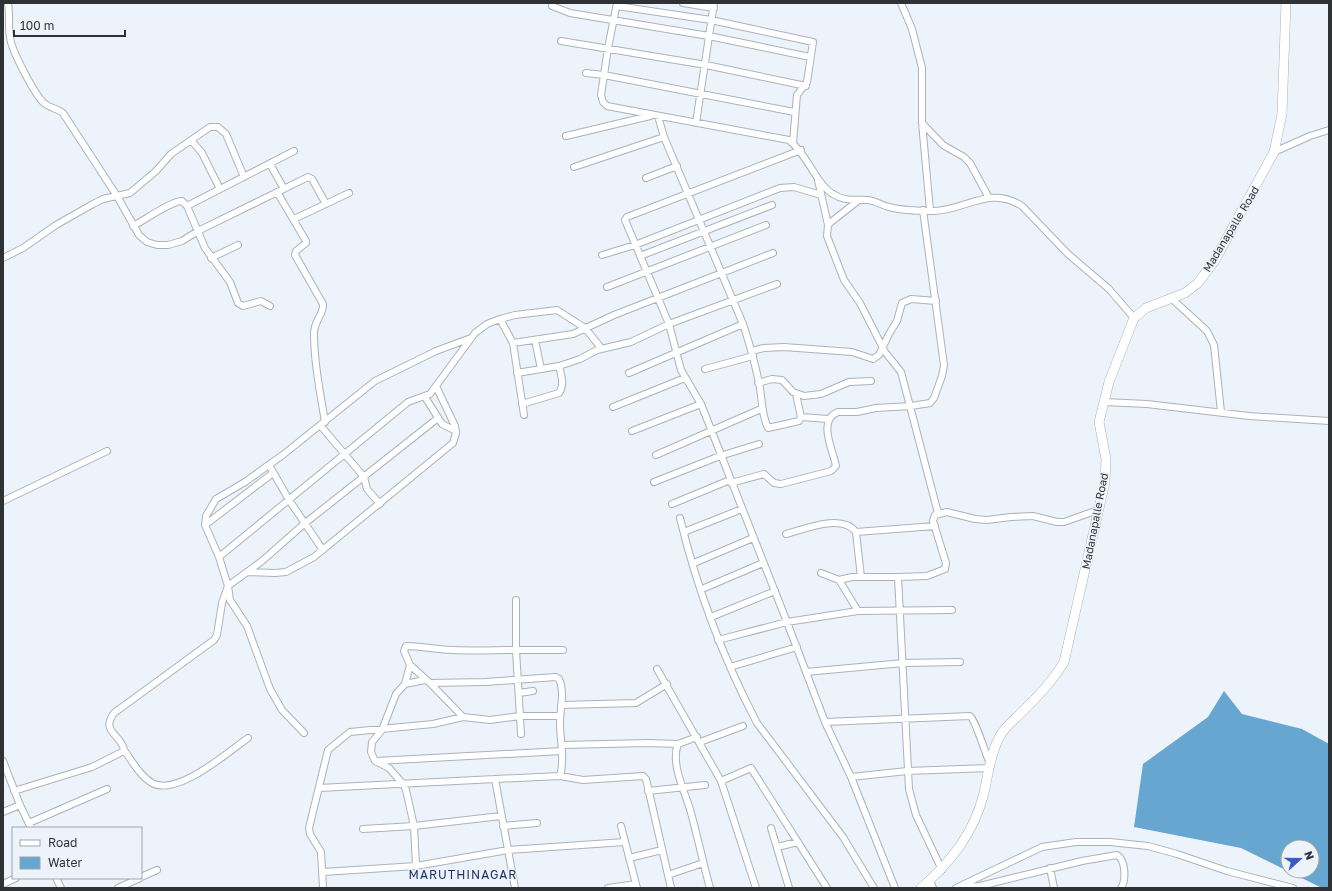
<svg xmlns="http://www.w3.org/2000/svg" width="1332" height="891" viewBox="0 0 1332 891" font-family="'Golos Text',sans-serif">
	<rect width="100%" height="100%" fill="#ecf3fb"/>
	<path fill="#67a6d0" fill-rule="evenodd" d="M 1224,691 L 1242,714 L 1302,729 L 1329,744 L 1329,888 L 1322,888 L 1241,848 L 1134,827 L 1143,764 L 1208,717 ZM 1288,847 L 1312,847 L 1312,871 L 1288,871 Z"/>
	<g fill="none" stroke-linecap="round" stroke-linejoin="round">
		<g stroke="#abb2b9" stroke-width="8">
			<path id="street" d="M 8,3 C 10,14 8,26 10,37 C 11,50 35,95 44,103 C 50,108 58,109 63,113 L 117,196 L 139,235 L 147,242 L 157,245 L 168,245 L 182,241 L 198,231 L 308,177 L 312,179 L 326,204
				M 617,3 L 608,48 L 601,95 L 603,102 L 607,106 L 789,140 C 808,155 816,184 833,194 C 845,202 856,199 868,200 C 876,201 881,205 889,207 C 900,210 922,211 934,211 C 966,210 990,185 1022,206 L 1068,254 L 1109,289 L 1134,318
				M 683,3 L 714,8
				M 901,3 L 912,29 L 922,68 L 922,123 L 930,210
				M 552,6 L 570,13 L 709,36 L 810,57
				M 617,6 L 711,20 L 813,42 L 807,82 L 797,95 L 793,143
				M 561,41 L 706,65 L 806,86
				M 586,73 L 604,75 L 794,112
				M 658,116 L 664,137 L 743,324 C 750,345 756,367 760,388 C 762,402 762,416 768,428 L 799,421 L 801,417 L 796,394
				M 696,123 L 714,3
				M 922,123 L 943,145 L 964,157 L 970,163 L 989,198
				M 566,136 L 650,116
				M 191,140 L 202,153 L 220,189
				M 801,150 L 627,217 L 625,220 L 669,324 L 681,370 L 701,404 L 787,622 L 825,722 L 851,777 L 895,888
				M 1274,152 L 1310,136 L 1329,130
				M 270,164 L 284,189
				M 574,167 L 664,137
				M 646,178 L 677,166
				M 818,180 L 828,225
				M 277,192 L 306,241 L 306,243 L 296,251 L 295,255 L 323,304 C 324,314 314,321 314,333 C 314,362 320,392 325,422
				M 859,200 L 831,222 L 828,225 L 827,236 L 844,280 L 860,303 L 885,352 L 901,372 L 938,513
				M 187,206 L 294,151
				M 294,219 L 349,193
				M 133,226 C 143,221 173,200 182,201 L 187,206 L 205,248 L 230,282 L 238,303 L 243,306 L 261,301 L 270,306
				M 602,255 L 635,245 L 780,188 L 794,187 L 821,195
				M 640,256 L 772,205
				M 3,258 L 23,248 L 56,225 L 93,204 L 103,199 L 130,193 L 156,171 L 171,154 L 210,127 L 218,127 L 226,134 L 244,177
				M 211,258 L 238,245
				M 607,287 L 766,225
				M 1171,298 L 1207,331 L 1214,345 L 1221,412
				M 500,319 L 513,343 L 524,415
				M 535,340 L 541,369
				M 513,343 L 573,334 L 614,315 L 773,253
				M 752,351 L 764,348 L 784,347 L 852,352 L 873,359 L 879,355 L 889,334 L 897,321 L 902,303 L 911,299 L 936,301
				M 705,369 L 753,356
				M 517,373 L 559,366 L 580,359 L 597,350 L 631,342 L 669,324 L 777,284
				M 629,373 L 743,324
				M 758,383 L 772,379 L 782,380 L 793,392 L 804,396 L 821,394 L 849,382 L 871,381
				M 425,397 L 442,424 L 456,431
				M 1104,402 L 1147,404 L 1249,416 L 1329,421
				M 522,404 L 559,393 C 565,385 561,375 559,366
				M 613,407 L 685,378
				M 801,417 L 828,419
				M 320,425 L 364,477 L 367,489 L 380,504
				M 632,431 L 701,404
				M 656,455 L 761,409
				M 269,465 L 289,500 L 323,550
				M 654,482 L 720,456 L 759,444
				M 731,483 L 764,474 L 774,483 L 781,484 L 831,471 L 836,466 C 833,450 817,420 838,412 L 857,412 L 876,408 L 911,406 L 930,403 L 934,398 L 942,376 L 944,365 L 923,210
				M 3,501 L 107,451
				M 672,504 L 730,480
				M 680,518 C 697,589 723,658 757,723 L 843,837 L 874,888
				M 205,525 L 273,473
				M 684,532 L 742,509
				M 856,532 L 935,526
				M 786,534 C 805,529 842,513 856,532 L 861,577
				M 219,557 L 408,402 L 430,394 L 475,333 L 487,324 L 500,319 L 515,315 L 557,310 L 585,328 L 602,349
				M 694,563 L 753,538
				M 247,572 L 275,573 L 286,572 L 314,557 L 453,443 L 456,433 L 455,426 L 436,386
				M 821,573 L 839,580
				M 898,577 L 927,576 L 945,569 L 946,563 L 933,521 L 935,515 L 947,512 L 975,519 L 987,520 L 1011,517 L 1033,516 L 1057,522 L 1064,522 L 1098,510
				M 702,589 L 763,563
				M 516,600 L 516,650 L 563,650
				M 858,611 L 952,610
				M 711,617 L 775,591
				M 718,640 L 787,622 L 858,611 L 839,580 L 852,577 L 898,577 L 909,789 L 916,815 L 942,870
				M 410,665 L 405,684 L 396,694 L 382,730 L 372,742 L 371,752 L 375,761 L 389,768 L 403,784 L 406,790 L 414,826 L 416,866
				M 730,667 L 797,647
				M 657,669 L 721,781
				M 806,672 L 903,663 L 960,662
				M 430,683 L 485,682 L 556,677 L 559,679 C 565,691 560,710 560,723 C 560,741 565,758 560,776
				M 405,684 L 425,680
				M 519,693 L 533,691
				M 561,705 L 636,703 L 667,684
				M 463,717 L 430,683 L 410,665 L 404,651 L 406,646 C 423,646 437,650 453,650 C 474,651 495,650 516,650 L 521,734
				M 825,722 L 970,716 C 975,719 986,755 990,764
				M 304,733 L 282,710 L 270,689 L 247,626 L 230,600 L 228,586 L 219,557 L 205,525 L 206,516 L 216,499 L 245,482 L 284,454 L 375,381 L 436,351 L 471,338
				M 697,737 L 678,744 C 670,765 686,793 691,813 C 698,838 703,863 710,888
				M 700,742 L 743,726
				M 562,745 L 648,743 L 678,744
				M 124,750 C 132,761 140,776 152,783 C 177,797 228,752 248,738
				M 3,761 L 20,805 L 31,828
				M 376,761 L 562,751
				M 851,777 L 907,771 L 989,768
				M 319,788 L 495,779
				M 14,791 L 92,767 L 122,752 L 124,750 C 122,735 100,732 114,713 L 214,640 L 217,635 L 222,603 L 228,586 L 262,561 L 304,524 L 438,418
				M 648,791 L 705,785
				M 3,812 L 20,805
				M 29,823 L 107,789
				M 503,826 L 537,823
				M 621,826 L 637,888
				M 771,828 L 789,888
				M 363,829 L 414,826 L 501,816
				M 777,847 L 798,842
				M 629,858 L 662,850
				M 1050,868 L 1054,888
				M 323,872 L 416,866 L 508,850 L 625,842
				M 668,875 L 703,863
				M 141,877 L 157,870
				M 56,878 L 61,888
				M 930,880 L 933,888
				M 3,884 L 16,878
				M 959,887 L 980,886 L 1082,861 L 1117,855 C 1126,860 1126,881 1121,888
				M 118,888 L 140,878
				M 323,888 L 321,852 L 310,834 L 309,828 L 328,750 L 350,732 L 433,724 L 463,717 L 490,720 L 520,716 L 560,716
				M 515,888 L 495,779 L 560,776 L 583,780 L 643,776 L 646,779 L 671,888
				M 608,888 L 636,884
				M 756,888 L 721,781 L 751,768 L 827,888
				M 956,888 L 1042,847 L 1076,842 L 1110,842 L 1148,846 L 1177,854 L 1227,871 L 1293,888"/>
		</g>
		<g stroke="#abb2b9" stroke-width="10">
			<path id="secondary" d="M 921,888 C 951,862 974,833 984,793 C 988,775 990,755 999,738 C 1003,728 1014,720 1021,713 C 1037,697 1052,682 1064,662 L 1105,482 L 1106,459 L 1099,422 L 1109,382 L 1134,318 L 1146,308 L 1185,293 L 1198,283 L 1215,260 L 1274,152 L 1282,114 L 1286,3"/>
		</g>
		<use href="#street" stroke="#fff" stroke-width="6"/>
		<use href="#secondary" stroke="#fff" stroke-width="9"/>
	</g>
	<g text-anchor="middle" stroke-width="3" stroke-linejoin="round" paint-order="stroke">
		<g font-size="11" fill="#2f3235" stroke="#ecf3fb">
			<text transform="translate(1231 229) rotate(-59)" y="4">Madanapalle Road</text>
			<text transform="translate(1095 521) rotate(-79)" y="4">Madanapalle Road</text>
		</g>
		<g font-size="12" letter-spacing="1" fill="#213068" stroke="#ecf3fb">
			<text x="463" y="879">MARUTHINAGAR</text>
		</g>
	</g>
	<rect width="1332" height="891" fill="none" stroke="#2f3235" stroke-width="8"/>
	<rect x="12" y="827" width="130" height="52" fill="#ecf3fb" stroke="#a0a6ac"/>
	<rect x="20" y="840" width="20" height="6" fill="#ffffff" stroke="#a0a6ac"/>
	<text x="48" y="847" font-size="12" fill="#2f3235">Road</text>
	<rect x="20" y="857" width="20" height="12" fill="#67a6d0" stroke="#a0a6ac"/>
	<text x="48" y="867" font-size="12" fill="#2f3235">Water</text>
	<g transform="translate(1300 859) rotate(69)"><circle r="19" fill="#ecf3fb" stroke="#a0a6ac"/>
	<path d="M0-3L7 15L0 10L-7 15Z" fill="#3d58ca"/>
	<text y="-6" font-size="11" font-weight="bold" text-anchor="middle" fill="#2f3235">N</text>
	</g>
	<path d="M14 30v6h111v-6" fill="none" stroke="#2f3235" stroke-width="2"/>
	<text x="20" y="30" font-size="12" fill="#2f3235" stroke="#ecf3fb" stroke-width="3" paint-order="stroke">100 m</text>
</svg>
